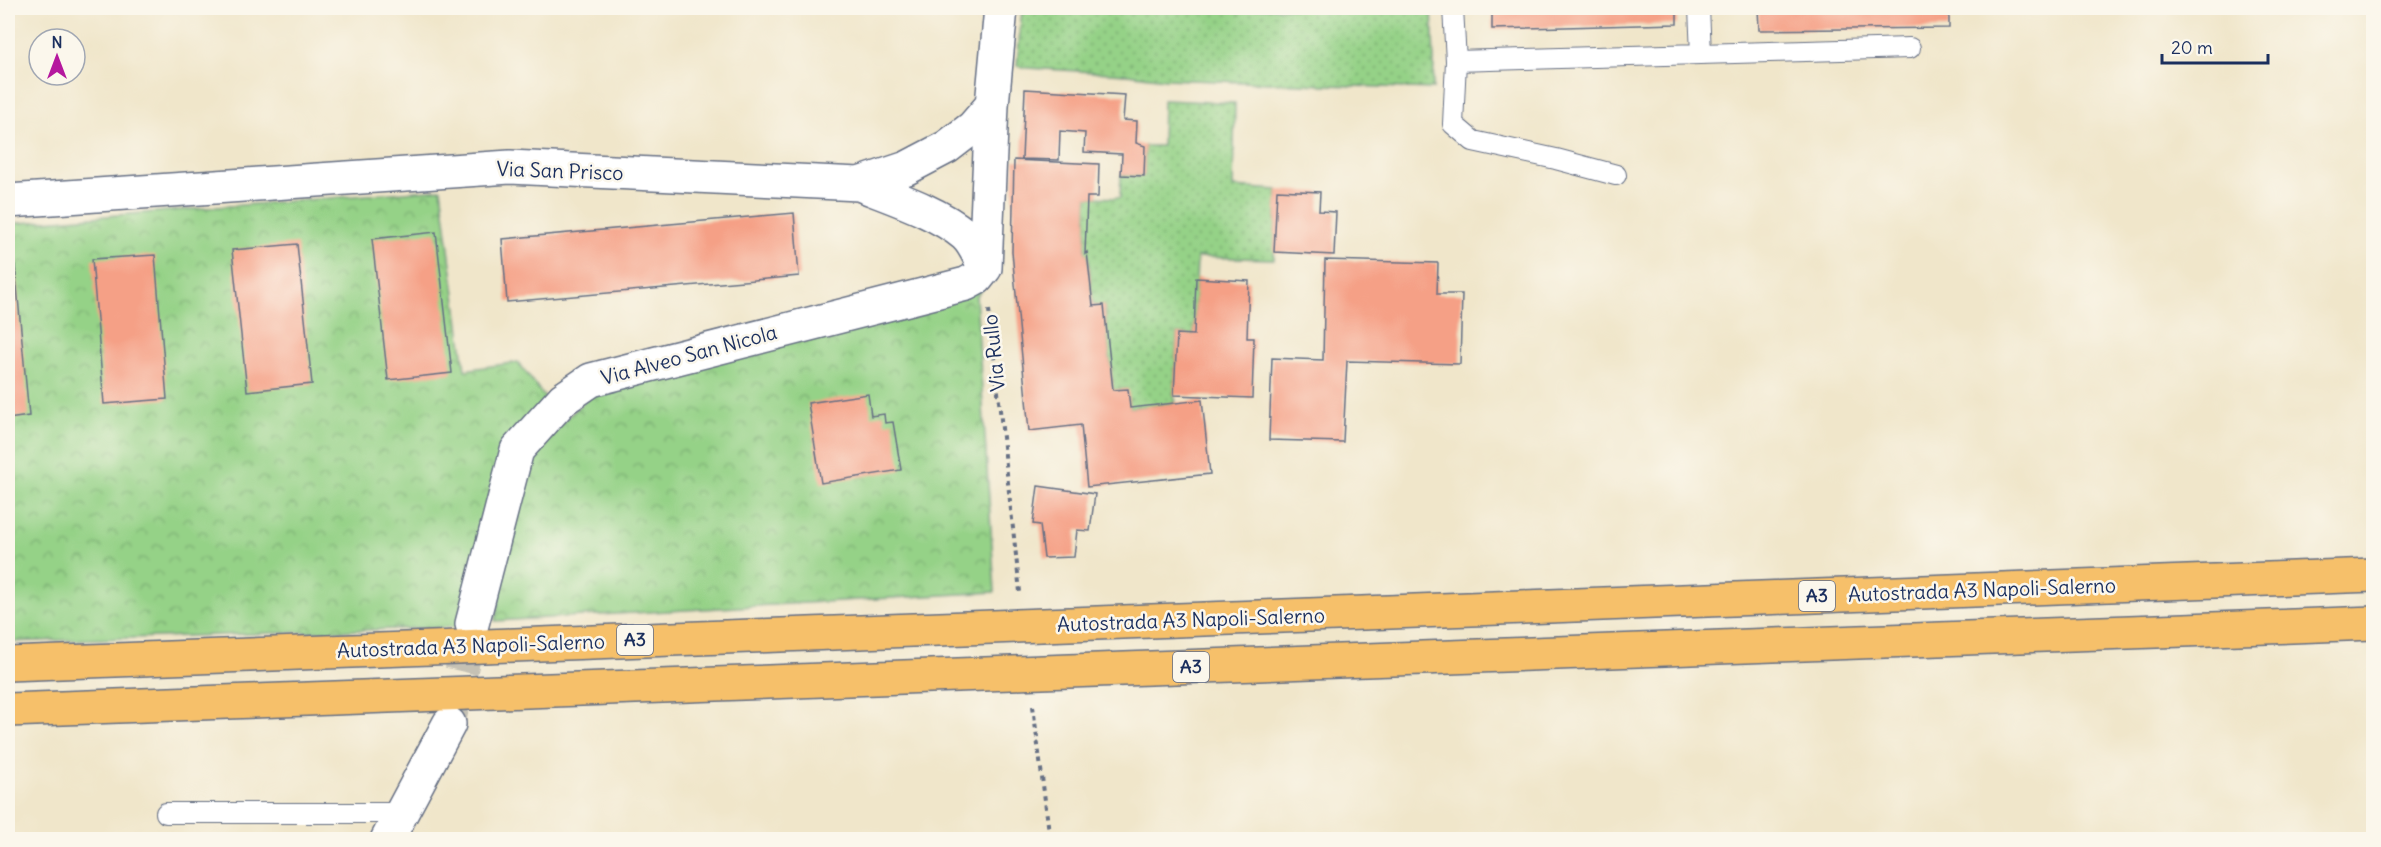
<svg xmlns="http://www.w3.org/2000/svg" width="2381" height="847" viewBox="0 0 2381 847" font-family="Delius,sans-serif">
	<defs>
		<pattern id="grass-dots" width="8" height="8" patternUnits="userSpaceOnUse" patternTransform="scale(1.5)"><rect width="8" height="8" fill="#95d287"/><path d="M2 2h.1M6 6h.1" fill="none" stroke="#79ab72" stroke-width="1.8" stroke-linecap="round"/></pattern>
		<pattern id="park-crowns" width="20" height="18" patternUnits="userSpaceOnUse" patternTransform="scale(1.5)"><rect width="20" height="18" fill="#95d287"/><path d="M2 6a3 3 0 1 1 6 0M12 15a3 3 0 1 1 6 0" fill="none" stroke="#79ab72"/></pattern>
	</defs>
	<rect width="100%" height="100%" fill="#fbf7ec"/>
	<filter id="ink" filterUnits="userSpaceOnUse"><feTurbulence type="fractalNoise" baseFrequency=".0167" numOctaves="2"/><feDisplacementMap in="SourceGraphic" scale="12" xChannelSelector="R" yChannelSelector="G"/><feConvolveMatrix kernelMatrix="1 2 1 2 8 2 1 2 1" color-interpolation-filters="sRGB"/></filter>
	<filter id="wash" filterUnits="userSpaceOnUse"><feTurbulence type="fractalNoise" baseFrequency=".008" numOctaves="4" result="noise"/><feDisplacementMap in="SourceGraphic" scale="24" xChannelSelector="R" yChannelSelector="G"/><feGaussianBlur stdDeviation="1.35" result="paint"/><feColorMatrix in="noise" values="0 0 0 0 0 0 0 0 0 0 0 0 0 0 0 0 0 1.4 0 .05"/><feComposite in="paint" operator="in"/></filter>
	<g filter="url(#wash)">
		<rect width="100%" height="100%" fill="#f0e6ca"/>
		<path fill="url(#grass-dots)" stroke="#588072" stroke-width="1.5" d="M 1022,8 L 1432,8 L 1434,61 L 1433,89 L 1165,79 L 1127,74 L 1028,68 L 1017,66 Z
			M 1163,100 L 1235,103 L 1233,187 L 1277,190 L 1274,259 L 1197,257 L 1194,335 L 1177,334 L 1174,395 L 1176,403 L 1130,408 L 1127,389 L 1113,390 L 1104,305 L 1093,306 L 1088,254 L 1085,254 L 1087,197 L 1120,198 L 1121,175 L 1144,176 L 1145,146 L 1162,146 Z"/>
		<path fill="url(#park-crowns)" stroke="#588072" stroke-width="1.5" d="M 441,189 L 465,370 L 518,362 L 546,399 L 504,447 L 456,627 L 8,642 L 8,224 Z
			M 984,286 L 976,297 L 995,592 L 495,621 L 526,458 L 596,390 Z"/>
		<g id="blocks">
			<path fill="#f5a086" d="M 1492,8 L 1677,8 L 1677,24 L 1492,29 Z
				M 1758,8 L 1949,8 L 1949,28 L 1759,30 Z
				M 1025,89 L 1125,95 L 1123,120 L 1137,121 L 1136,143 L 1145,146 L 1144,176 L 1121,175 L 1122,154 L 1084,152 L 1085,133 L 1060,131 L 1059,160 L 1022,159 Z
				M 1014,160 L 1099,164 L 1098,197 L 1087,197 L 1085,254 L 1087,252 L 1093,306 L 1104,305 L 1113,390 L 1128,389 L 1130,408 L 1202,400 L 1210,474 L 1087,487 L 1081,425 L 1029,431 L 1012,252 Z
				M 1277,190 L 1320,192 L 1319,211 L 1336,212 L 1334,255 L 1274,252 Z
				M 794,213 L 799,276 L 507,302 L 502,239 Z
				M 436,232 L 452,373 L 388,380 L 372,239 Z
				M 297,244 L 312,384 L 247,391 L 232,250 Z
				M 155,255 L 167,399 L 104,404 L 92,259 Z
				M 1325,260 L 1438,263 L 1437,294 L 1462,294 L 1460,364 L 1347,361 L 1343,442 L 1269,440 L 1272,358 L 1323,360 Z
				M 8,265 L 15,265 L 29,416 L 8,419 Z
				M 1196,278 L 1249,281 L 1247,338 L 1254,338 L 1252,398 L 1174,395 L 1177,334 L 1194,335 Z
				M 868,394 L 871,416 L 884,414 L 885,423 L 893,422 L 901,470 L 821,483 L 808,403 Z
				M 1038,486 L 1095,494 L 1090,531 L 1077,530 L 1074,557 L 1044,558 L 1040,525 L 1033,524 Z"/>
		</g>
	</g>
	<g filter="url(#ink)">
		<use href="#blocks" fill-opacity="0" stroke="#666f84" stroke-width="1.5"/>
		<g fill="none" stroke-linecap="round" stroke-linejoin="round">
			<path stroke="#c5c1b4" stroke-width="33" stroke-dasharray="33 16" stroke-linecap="butt" d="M 450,719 L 472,624"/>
			<g stroke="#666f84" stroke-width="22">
				<path id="service" d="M 1453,8 L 1456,61 L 1910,48
					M 1699,8 L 1701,54
					M 1456,61 L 1453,124 L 1473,141 L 1556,159 L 1616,175
					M 166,813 L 401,813"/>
			</g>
			<g stroke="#666f84" stroke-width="36">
				<path id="minor" d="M 859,184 C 892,197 938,212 965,235 C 975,244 979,257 985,268
					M 8,201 L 510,167 L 859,184 L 907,168 L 947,147 L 973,127 L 992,105 L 1001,8
					M 985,268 L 992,105
					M 472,624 L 517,450 L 563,399 L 591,380 L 966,284 L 977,278 L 985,268
					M 387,840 L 449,724"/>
			</g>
			<g stroke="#666f84" stroke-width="36">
				<path id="motorway" d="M 8,664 L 2374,575
					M 8,710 L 2374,623"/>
			</g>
			<path stroke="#666f84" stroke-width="4" stroke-dasharray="4.5 4.5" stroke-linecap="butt" d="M 989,310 L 1020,592
				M 1033,706 L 1050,840"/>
			<use href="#service" stroke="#fff" stroke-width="20"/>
			<use href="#minor" stroke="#fff" stroke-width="33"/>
			<use href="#motorway" stroke="#f6c06b" stroke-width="33"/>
		</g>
	</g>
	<g text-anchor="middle" stroke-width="5" stroke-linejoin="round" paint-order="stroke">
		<g fill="#fbf7ec" stroke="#5e6b89" stroke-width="1.5">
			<rect x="1799" y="581" width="36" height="30" rx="4.5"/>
			<rect x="617" y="625" width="36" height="30" rx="4.5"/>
			<rect x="1173" y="652" width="36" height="30" rx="4.5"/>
		</g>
		<g font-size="18" font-weight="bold" fill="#1b2f5e">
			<text x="1817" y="602">A3</text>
			<text x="635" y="646">A3</text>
			<text x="1191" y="673">A3</text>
		</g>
		<g font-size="20" fill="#1b2f5e" stroke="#fbf7ec">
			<text transform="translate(560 171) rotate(2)" y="7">Via San Prisco</text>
			<text transform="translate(994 353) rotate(-96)" y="7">Via Rullo</text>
			<text transform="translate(689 355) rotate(-15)" y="7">Via Alveo San Nicola</text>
			<text transform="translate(1982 590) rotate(-2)" y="7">Autostrada A3 Napoli-Salerno</text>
			<text transform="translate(1191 620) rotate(-2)" y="7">Autostrada A3 Napoli-Salerno</text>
			<text transform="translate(471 646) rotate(-2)" y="7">Autostrada A3 Napoli-Salerno</text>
		</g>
	</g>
	<rect width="2381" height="847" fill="none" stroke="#fbf7ec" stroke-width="30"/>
	<g transform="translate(57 57)"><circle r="28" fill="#fbf7ec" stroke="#a1a7b3" stroke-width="1.5"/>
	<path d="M0-4.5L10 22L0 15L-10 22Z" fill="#b5179e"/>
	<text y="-9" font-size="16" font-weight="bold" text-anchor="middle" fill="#1b2f5e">N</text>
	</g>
	<path d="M2162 54v9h106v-9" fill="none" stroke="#1b2f5e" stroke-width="3"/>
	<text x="2171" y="54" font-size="18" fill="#1b2f5e" stroke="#fbf7ec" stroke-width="4.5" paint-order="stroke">20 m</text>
</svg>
